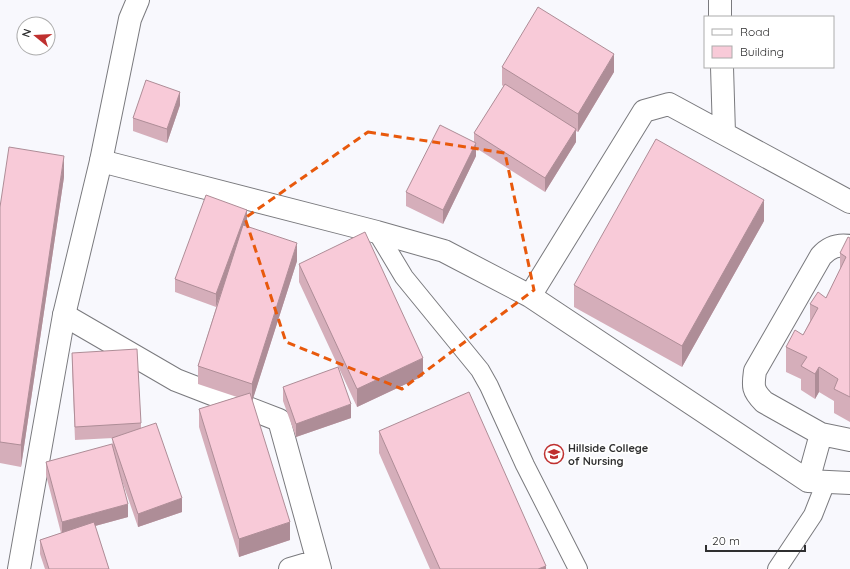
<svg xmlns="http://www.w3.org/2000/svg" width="850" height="569" viewBox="0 0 850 569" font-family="Quicksand,sans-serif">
	<rect width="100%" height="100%" fill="#f8f8fd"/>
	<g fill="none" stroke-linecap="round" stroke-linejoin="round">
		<g stroke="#7a7a7e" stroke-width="20">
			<path id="lane" d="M 377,232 L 404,277 L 480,370 L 489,386 L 525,465 L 578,569
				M 777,569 L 813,515 L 826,482"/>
		</g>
		<g stroke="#7a7a7e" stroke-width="24">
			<path id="street" d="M 720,0 L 720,17
				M 722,67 L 724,133
				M 101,161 L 377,232 L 444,251 L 530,296 L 808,481 L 850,483
				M 850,246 C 838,244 829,247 821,256 L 755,371 C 753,386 752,390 764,402 L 821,434 L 850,440
				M 530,296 L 644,111 L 669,104 L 850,202
				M 64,315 L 176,380 L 279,420 L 320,569
				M 808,481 L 821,434
				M 290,569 L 317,561"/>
		</g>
		<g stroke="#7a7a7e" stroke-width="24">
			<path id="secondary" d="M 19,569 L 64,315 L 101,161 L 130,19 L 138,0"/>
		</g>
		<use href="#lane" stroke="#fff" stroke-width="18"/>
		<use href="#street" stroke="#fff" stroke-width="22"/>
		<use href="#secondary" stroke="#fff" stroke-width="22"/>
	</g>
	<path fill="#d5aeba" d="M 502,67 L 614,72 L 578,132 L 576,131 L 576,142 L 545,192 L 476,148 L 476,156 L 443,224 L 406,206 L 406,192 L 474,142 L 474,133 L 504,87 L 502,85 Z
		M 180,105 L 167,143 L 133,131 L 133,118 Z
		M 64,177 L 21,467 L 0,463 L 0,207 Z
		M 764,221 L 682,367 L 574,307 L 574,285 Z
		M 247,223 L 246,226 L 297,261 L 252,401 L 290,540 L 239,557 L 199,427 L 199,409 L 237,397 L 198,384 L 198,366 L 221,292 L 216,307 L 175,292 L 175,279 Z
		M 850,238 L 850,422 L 834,413 L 834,401 L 819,392 L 815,399 L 801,390 L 801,379 L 786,372 L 786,347 L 803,335 L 810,321 L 810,304 L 826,298 L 840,270 L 840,253 Z
		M 299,264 L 423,376 L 357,407 L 299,282 Z
		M 72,353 L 141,423 L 141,428 L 182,512 L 138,527 L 119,472 L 128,517 L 95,526 L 109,569 L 45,569 L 40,554 L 40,540 L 61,533 L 46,475 L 46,462 L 112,446 L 113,438 L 75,440 L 72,366 Z
		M 283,387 L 351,418 L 296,437 L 283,401 Z
		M 379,431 L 546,569 L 430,569 L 379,453 Z"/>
	<path fill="#ae8d97" d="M 614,54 L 614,72 L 578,132 L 578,114 Z
		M 180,92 L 180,105 L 167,143 L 167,129 Z
		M 576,129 L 576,142 L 545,192 L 545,178 Z
		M 476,143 L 476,156 L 443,224 L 443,210 Z
		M 64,156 L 64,177 L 21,467 L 21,445 Z
		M 764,200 L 764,221 L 682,367 L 682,346 Z
		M 247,210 L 247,223 L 216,307 L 216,294 Z
		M 297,243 L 297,261 L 252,402 L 252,384 Z
		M 423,358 L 423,376 L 357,407 L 357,389 Z
		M 819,367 L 819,392 L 815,399 L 815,374 Z
		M 351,404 L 351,418 L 296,437 L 296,424 Z
		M 182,498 L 182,512 L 138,527 L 138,514 Z
		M 128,504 L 128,517 L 62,535 L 62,522 Z
		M 290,522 L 290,540 L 239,557 L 239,539 Z
		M 546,566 L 546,569 L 538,569 Z"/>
	<path fill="#f8cad8" stroke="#ae8d97" d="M 538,7 L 614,54 L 578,114 L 502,67 Z
		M 146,80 L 180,92 L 167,129 L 133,118 Z
		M 505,84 L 576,129 L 545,178 L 474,133 Z
		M 440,125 L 476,143 L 443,210 L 406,192 Z
		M 656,139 L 764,200 L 682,346 L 574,285 Z
		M 9,147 L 64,156 L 21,445 L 0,442 L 0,207 Z
		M 206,195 L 247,210 L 216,294 L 175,279 Z
		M 243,225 L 297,243 L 252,384 L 198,366 Z
		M 365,232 L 423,358 L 357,389 L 299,264 Z
		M 848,237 L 850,238 L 850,397 L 834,389 L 838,379 L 819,367 L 815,374 L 801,366 L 807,357 L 786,347 L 795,330 L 803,335 L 818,308 L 810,304 L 818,292 L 826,298 L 846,257 L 840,253 Z
		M 137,349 L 141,423 L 75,427 L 72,353 Z
		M 338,367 L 351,404 L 296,424 L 283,387 Z
		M 469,392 L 546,566 L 538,569 L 440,569 L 379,431 Z
		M 250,393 L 290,522 L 239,539 L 199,409 Z
		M 156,423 L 182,498 L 138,514 L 112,438 Z
		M 112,444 L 128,504 L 62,522 L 46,462 Z
		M 94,522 L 109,569 L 49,569 L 40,540 Z"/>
	<path fill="none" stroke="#e8590c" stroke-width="3" stroke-dasharray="8 5" stroke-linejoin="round" d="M 368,132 L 505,153 L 534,290 L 402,389 L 286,342 L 245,218 Z"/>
	<defs>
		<g id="university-ring" transform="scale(1)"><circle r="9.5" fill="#fff" stroke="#bf302f" stroke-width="1.5"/><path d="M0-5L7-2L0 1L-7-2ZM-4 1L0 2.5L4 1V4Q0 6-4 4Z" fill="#bf302f"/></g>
	</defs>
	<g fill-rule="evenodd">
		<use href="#university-ring" x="554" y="454"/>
	</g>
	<g text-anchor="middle" stroke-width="3.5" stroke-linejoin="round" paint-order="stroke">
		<g font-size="11" font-weight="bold" fill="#2f2f30" stroke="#fff" text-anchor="start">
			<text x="568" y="452">Hillside College<tspan x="568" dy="13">of Nursing</tspan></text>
		</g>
	</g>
	<rect x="704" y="16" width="130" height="52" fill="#ffffff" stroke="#acacac"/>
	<rect x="712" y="29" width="20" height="6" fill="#ffffff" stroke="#acacac"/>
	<text x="740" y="36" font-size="12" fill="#2f2f30">Road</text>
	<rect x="712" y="46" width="20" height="12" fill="#f8cad8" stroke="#acacac"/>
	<text x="740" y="56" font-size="12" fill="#2f2f30">Building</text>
	<g transform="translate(36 36) rotate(288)"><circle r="19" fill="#ffffff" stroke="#acacac"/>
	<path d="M0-3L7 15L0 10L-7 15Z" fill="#bf302f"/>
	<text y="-6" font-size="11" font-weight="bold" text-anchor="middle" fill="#2f2f30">N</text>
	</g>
	<path d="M706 545v6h99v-6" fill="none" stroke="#2f2f30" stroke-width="2"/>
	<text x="712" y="545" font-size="12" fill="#2f2f30" stroke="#ffffff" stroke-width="3" paint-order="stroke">20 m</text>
</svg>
